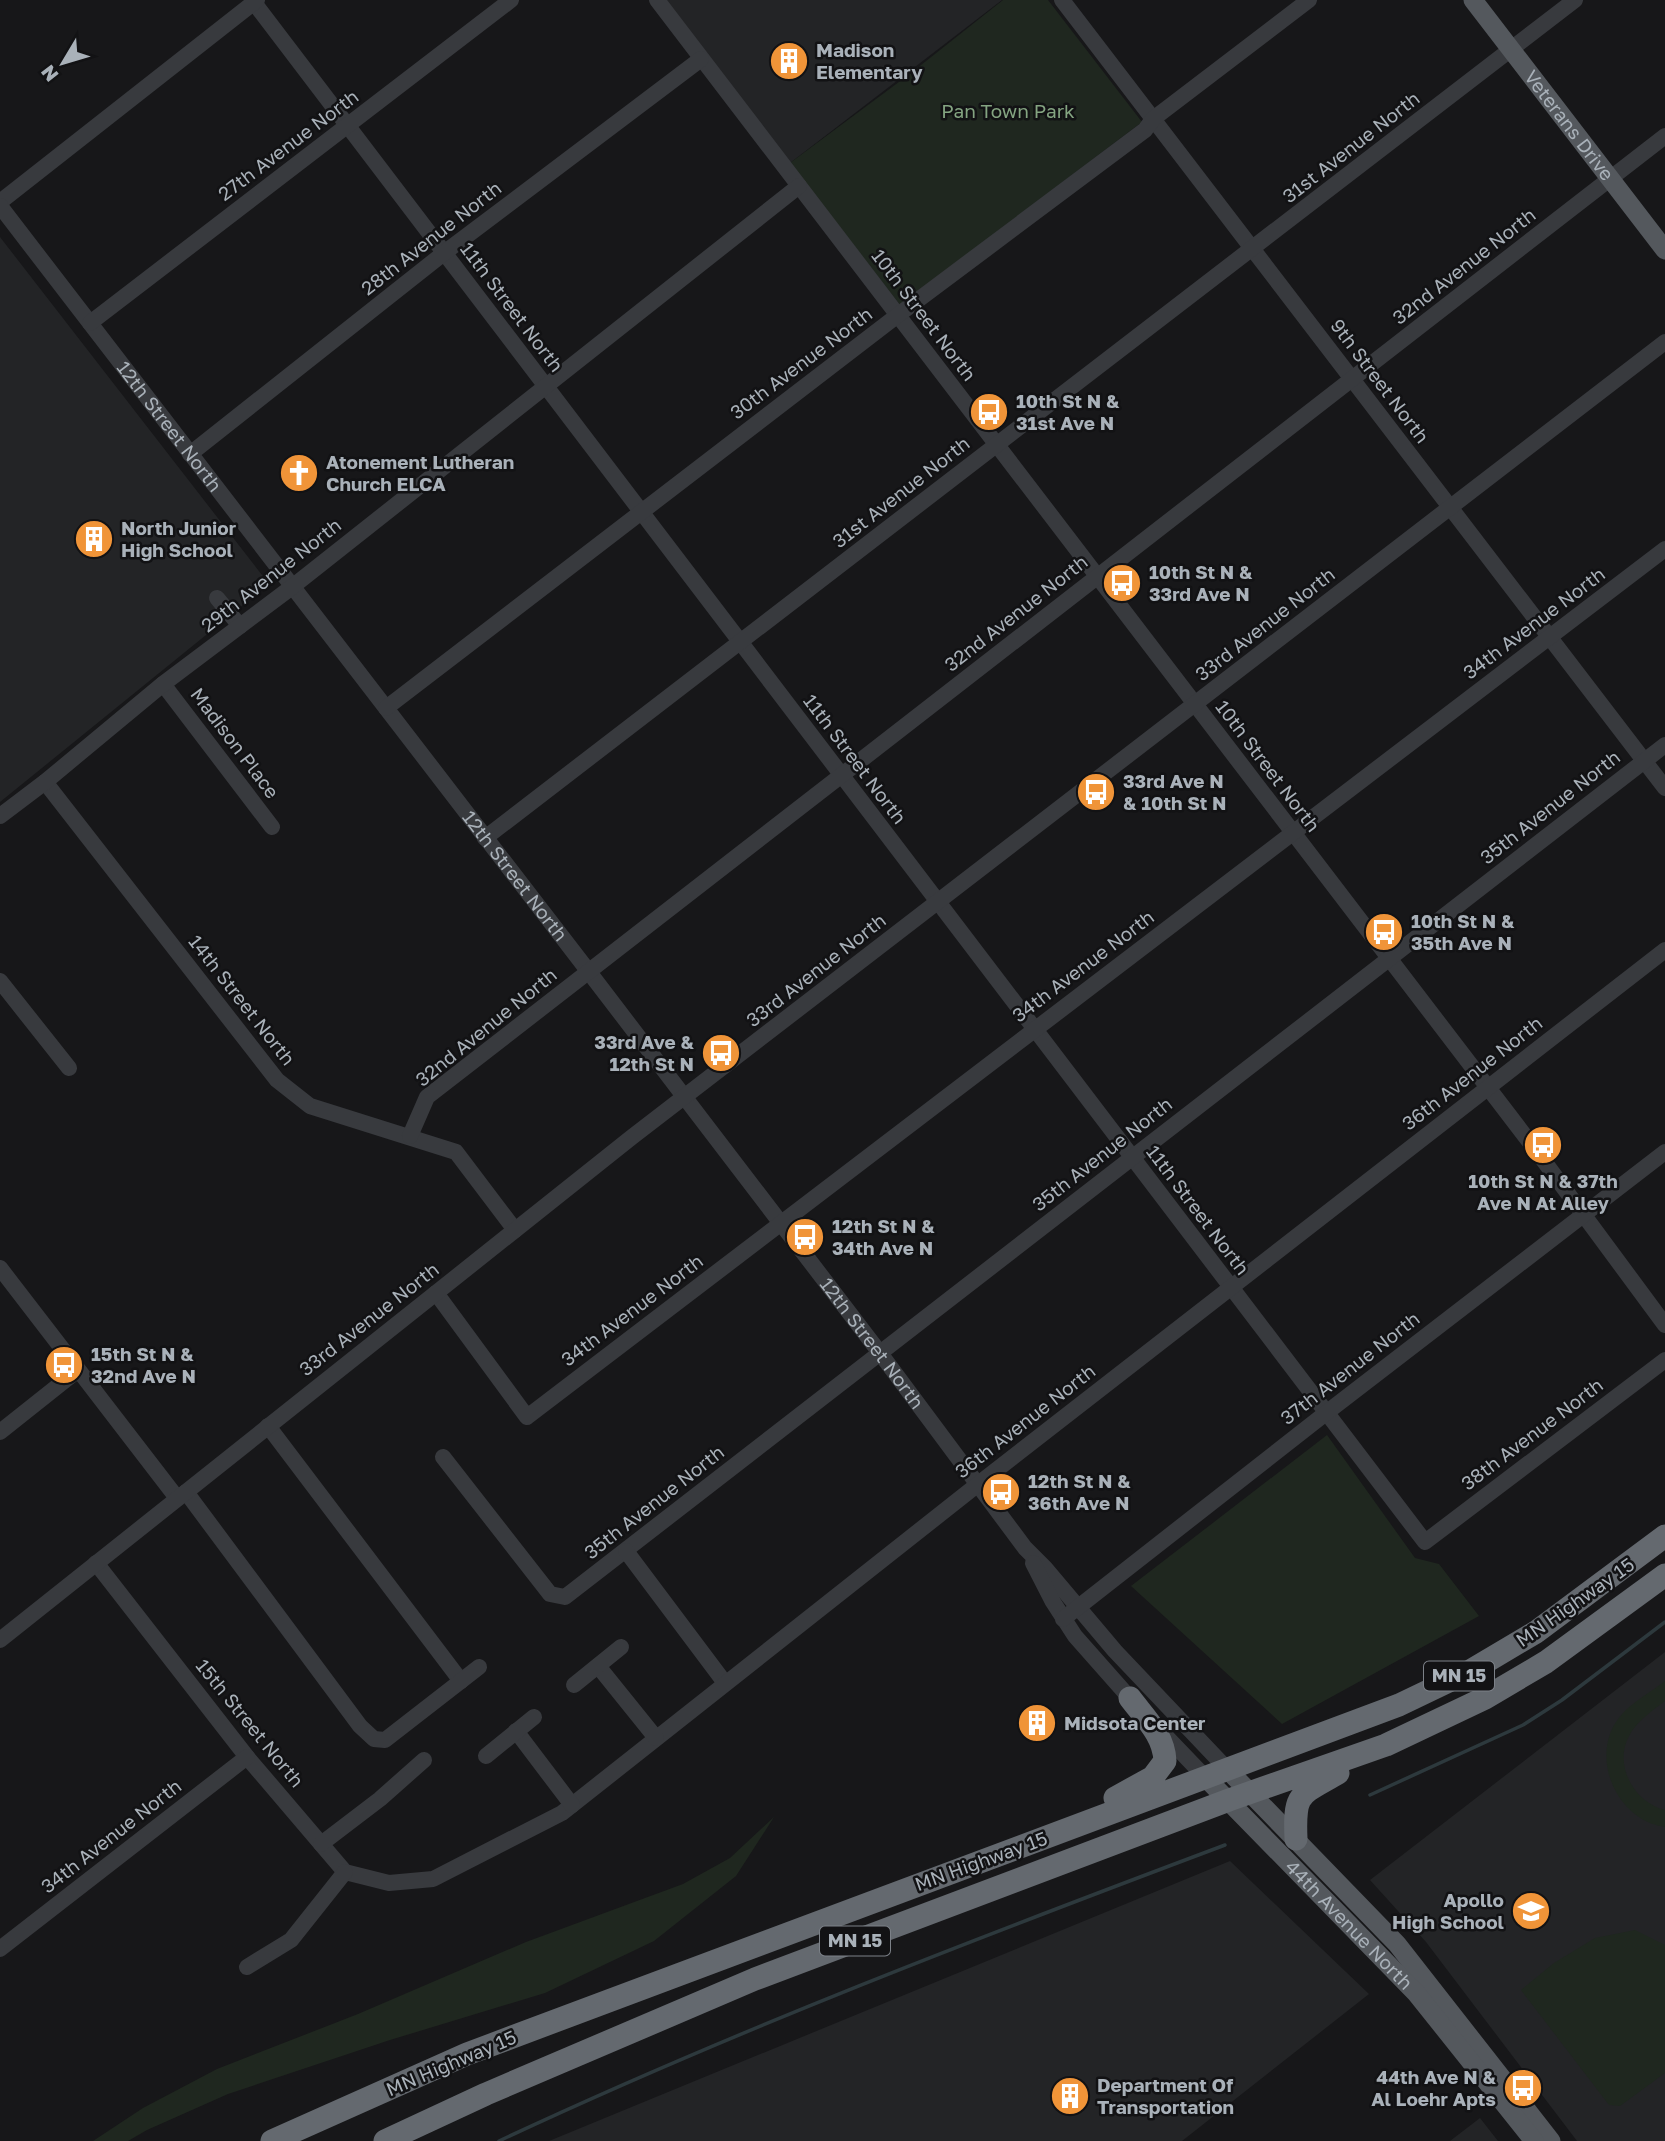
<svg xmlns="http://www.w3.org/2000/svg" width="1665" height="2141" viewBox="0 0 1665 2141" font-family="'Golos Text',sans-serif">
	<rect width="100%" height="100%" fill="#171719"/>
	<path fill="#232426" d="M 665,0 L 1002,0 L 790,163 Z
		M 0,237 L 269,584 L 0,802 Z
		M 1665,1652 L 1665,2141 L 1577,2141 L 1426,1942 L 1370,1880 Z
		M 1230,1861 L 1369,1994 L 1182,2141 L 549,2141 Z
		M 1480,2118 L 1498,2141 L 1450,2141 Z"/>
	<path fill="#1f271f" d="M 1003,0 L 1048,0 L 1142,122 L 900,305 L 790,163 L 911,73 Z
		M 1327,1435 L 1415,1558 L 1439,1564 L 1479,1616 L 1282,1724 L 1131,1586 Z
		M 1665,1681 L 1665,1701 C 1652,1711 1637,1721 1629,1736 C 1613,1766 1635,1803 1665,1810 L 1665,1827 C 1615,1820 1587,1753 1622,1714 C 1634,1701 1651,1692 1665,1681 Z
		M 774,1817 L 736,1876 L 654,1941 L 545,1993 L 390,2040 L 228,2094 L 147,2130 L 128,2141 L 93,2141 L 143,2108 L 217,2069 L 358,2014 L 526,1942 L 683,1884 L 730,1858 Z
		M 1635,1930 L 1665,1945 L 1665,2073 L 1620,2106 L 1609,2105 L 1521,1990 L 1554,1963 L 1595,1938 Z"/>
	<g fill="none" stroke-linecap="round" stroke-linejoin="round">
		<path stroke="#2d393d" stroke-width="3.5" d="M 1370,1795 L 1523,1725 L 1562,1700 L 1665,1622
			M 499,2141 C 736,2030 980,1937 1225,1845"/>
		<g stroke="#383a3e" stroke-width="16">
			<path d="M 252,0 L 1425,1542 L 1665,1360"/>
			<path d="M 657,0 L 1538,1153 L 1665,1325"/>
			<path d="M 1062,0 L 1665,788"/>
			<path d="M 0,202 L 257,0"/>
			<path id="s1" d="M 0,206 L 589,972 L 880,1353 L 1025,1548 L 1045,1568 L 1115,1651 L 1228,1770"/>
			<path d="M 90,323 L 511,0"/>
			<path d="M 190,454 L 444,253 L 701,59"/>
			<path d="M 217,598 L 240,626"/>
			<path d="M 163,684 L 272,827"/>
			<path d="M 386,708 L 898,315 L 1145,130 L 1153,119 L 1309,0"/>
			<path d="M 45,782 L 277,1080 L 310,1106 L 456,1152 L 515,1230"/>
			<path d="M 0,816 L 45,782 L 163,684 L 292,587 L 799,186"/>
			<path d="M 485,838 L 1575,0"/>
			<path d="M 0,981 L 69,1068"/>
			<path d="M 410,1136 L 427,1097 L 1665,136"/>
			<path d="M 0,1268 L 177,1498"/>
			<path d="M 436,1293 L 527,1417 L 1665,549"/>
			<path d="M 268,1426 L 461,1681"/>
			<path d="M 0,1432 L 78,1370"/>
			<path d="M 443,1457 L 550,1594 L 565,1597 L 1665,745"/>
			<path d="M 186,1492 L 360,1726 L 374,1739 L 385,1740 L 479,1667"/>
			<path d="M 626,1551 L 725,1683"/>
			<path d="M 96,1563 L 247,1757 L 345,1872 L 389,1883 L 433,1879 L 562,1813 L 977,1485 L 1665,950"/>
			<path d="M 1033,1563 L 1053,1602 L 1075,1636 L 1136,1705"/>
			<path d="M 1063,1619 L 1326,1413 L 1665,1152"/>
			<path d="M 0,1640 L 632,1137 L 1665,342"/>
			<path d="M 598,1666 L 656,1738"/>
			<path d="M 574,1685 L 621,1647"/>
			<path d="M 1159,1729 L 1206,1778"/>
			<path d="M 516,1731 L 572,1805"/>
			<path d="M 486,1756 L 534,1717"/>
			<path d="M 321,1844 L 380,1799 L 424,1760"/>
			<path d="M 0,1949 L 247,1757"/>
			<path d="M 247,1967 L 291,1940 L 345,1872"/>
		</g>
		<g stroke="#54585d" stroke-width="19">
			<path id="s2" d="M 1473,0 L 1665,250"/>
			<path d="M 1228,1770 L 1397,1944 L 1551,2141"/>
			<path id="s3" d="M 1206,1778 L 1416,1993 L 1534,2141"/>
		</g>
		<path stroke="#64696f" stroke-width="23" d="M 1115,1798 L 1153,1777 L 1165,1761 C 1164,1735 1145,1718 1130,1698
			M 1296,1839 C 1294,1792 1299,1796 1338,1773
			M 272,2141 L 467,2054 L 1399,1705 L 1472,1670 L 1536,1632 L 1665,1536
			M 385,2141 L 486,2094 L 755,1979 L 1229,1800 L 1386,1745 L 1485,1698 L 1546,1662 L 1665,1575"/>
	</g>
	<defs>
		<g id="building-disc" transform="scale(2.0125)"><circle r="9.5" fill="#f09438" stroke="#121214"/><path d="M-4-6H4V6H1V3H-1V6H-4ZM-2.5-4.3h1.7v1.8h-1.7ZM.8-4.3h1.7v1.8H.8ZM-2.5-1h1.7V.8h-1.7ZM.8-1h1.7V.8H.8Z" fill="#fff"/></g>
		<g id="bus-disc" transform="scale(2.0125)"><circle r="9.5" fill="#f09438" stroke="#121214"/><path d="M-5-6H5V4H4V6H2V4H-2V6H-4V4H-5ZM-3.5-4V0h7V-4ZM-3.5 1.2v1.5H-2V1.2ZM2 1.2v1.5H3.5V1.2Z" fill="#fff"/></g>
		<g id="church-disc" transform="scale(2.0125)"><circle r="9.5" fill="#f09438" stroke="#121214"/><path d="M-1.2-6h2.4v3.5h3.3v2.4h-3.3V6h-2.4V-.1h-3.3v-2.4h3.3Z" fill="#fff"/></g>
		<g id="school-disc" transform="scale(2.0125)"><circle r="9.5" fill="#f09438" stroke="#121214"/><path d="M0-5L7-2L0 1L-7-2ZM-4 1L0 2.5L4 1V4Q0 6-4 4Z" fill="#fff"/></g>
	</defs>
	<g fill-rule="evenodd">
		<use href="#building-disc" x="789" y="61"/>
		<use href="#bus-disc" x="989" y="412"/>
		<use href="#church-disc" x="299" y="473"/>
		<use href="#building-disc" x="94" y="539"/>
		<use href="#bus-disc" x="1122" y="583"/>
		<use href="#bus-disc" x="1096" y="792"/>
		<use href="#bus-disc" x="1384" y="932"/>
		<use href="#bus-disc" x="721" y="1053"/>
		<use href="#bus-disc" x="1543" y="1145"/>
		<use href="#bus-disc" x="805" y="1237"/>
		<use href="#bus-disc" x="64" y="1365"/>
		<use href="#bus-disc" x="1001" y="1492"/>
		<use href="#building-disc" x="1037" y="1723"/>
		<use href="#school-disc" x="1531" y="1911"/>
		<use href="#bus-disc" x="1523" y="2088"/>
		<use href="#building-disc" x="1070" y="2096"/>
	</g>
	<g text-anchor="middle" stroke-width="5" stroke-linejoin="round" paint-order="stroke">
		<g fill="#121214" stroke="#7c8188" stroke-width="2">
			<rect x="1424" y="1661.5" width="70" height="29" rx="5"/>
			<rect x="820" y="1926.5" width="70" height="29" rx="5"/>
		</g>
		<g font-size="18" font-weight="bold" fill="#a9b1b9">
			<text x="1459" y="1682">MN 15</text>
			<text x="855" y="1947">MN 15</text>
		</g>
		<g font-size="19" font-weight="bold" fill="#a9b1b9" stroke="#121214" text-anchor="start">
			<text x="816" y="57">Madison<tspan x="816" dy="22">Elementary</tspan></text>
			<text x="1016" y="408">10th St N &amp;<tspan x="1016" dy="22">31st Ave N</tspan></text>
			<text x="326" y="469">Atonement Lutheran<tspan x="326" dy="22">Church ELCA</tspan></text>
			<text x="121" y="535">North Junior<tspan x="121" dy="22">High School</tspan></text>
			<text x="1149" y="579">10th St N &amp;<tspan x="1149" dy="22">33rd Ave N</tspan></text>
			<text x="1123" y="788">33rd Ave N<tspan x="1123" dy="22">&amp; 10th St N</tspan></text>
			<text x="1411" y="928">10th St N &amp;<tspan x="1411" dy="22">35th Ave N</tspan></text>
			<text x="694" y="1049" text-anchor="end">33rd Ave &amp;<tspan x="694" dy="22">12th St N</tspan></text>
			<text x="1543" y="1188" text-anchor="middle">10th St N &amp; 37th<tspan x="1543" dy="22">Ave N At Alley</tspan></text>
			<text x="832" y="1233">12th St N &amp;<tspan x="832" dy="22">34th Ave N</tspan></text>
			<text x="91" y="1361">15th St N &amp;<tspan x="91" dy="22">32nd Ave N</tspan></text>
			<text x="1028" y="1488">12th St N &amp;<tspan x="1028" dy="22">36th Ave N</tspan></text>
			<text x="1064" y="1730">Midsota Center</text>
			<text x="1504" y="1907" text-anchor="end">Apollo<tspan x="1504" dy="22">High School</tspan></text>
			<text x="1496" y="2084" text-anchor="end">44th Ave N &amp;<tspan x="1496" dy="22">Al Loehr Apts</tspan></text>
			<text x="1097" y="2092">Department Of<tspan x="1097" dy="22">Transportation</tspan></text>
		</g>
		<g font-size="19" fill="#84a481" stroke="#121214">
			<text x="1008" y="118">Pan Town Park</text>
		</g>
		<g font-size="19" fill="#a9b1b9" stroke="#121214">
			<text dy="7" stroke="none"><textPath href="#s2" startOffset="158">Veterans Drive</textPath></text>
			<text transform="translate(288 145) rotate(-37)" y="7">27th Avenue North</text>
			<text transform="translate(1351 147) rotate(-38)" y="7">31st Avenue North</text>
			<text transform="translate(431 238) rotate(-38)" y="7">28th Avenue North</text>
			<text transform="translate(1464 266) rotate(-38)" y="7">32nd Avenue North</text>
			<text transform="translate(512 307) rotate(53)" y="7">11th Street North</text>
			<text transform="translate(924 315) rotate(53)" y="7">10th Street North</text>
			<text transform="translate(801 363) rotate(-37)" y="7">30th Avenue North</text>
			<text transform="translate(1380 381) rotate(53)" y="7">9th Street North</text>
			<text dy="7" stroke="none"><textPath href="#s1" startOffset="278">12th Street North</textPath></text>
			<text transform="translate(901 492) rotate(-38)" y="7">31st Avenue North</text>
			<text transform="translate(271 575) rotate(-38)" y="7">29th Avenue North</text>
			<text transform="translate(1016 613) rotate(-38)" y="7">32nd Avenue North</text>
			<text transform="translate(1534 623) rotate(-37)" y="7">34th Avenue North</text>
			<text transform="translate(1265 624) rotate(-38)" y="7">33rd Avenue North</text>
			<text transform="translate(235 743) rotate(53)" y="7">Madison Place</text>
			<text transform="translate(855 759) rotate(53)" y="7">11th Street North</text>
			<text transform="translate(1268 766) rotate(53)" y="7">10th Street North</text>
			<text transform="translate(1550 807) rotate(-38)" y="7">35th Avenue North</text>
			<text dy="7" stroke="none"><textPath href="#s1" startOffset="845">12th Street North</textPath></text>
			<text transform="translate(1083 966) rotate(-37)" y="7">34th Avenue North</text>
			<text transform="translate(816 970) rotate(-38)" y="7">33rd Avenue North</text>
			<text transform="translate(242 1000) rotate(52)" y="7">14th Street North</text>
			<text transform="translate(486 1027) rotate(-39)" y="7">32nd Avenue North</text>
			<text transform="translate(1472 1073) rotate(-38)" y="7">36th Avenue North</text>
			<text transform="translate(1102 1154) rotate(-38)" y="7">35th Avenue North</text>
			<text transform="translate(1198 1210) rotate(53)" y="7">11th Street North</text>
			<text transform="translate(632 1310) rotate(-37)" y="7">34th Avenue North</text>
			<text transform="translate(369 1319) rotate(-38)" y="7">33rd Avenue North</text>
			<text dy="7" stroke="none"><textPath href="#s1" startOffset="1433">12th Street North</textPath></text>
			<text transform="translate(1350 1368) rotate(-38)" y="7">37th Avenue North</text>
			<text transform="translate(1025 1421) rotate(-38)" y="7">36th Avenue North</text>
			<text transform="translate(1532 1434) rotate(-37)" y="7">38th Avenue North</text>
			<text transform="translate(654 1502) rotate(-38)" y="7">35th Avenue North</text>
			<text transform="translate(1575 1602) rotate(-35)" y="7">MN Highway 15</text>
			<text transform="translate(250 1723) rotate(51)" y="7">15th Street North</text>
			<text transform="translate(111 1836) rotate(-38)" y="7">34th Avenue North</text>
			<text transform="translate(981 1861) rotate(-20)" y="7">MN Highway 15</text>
			<text dy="7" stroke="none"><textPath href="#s3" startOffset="205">44th Avenue North</textPath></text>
			<text transform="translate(451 2063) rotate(-23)" y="7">MN Highway 15</text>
		</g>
	</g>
	<g transform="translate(63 63) rotate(232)" stroke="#121214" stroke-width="5" paint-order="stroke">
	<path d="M0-5L12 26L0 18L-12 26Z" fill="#a9b1b9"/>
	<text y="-10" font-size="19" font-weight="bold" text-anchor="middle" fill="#a9b1b9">N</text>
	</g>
</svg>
